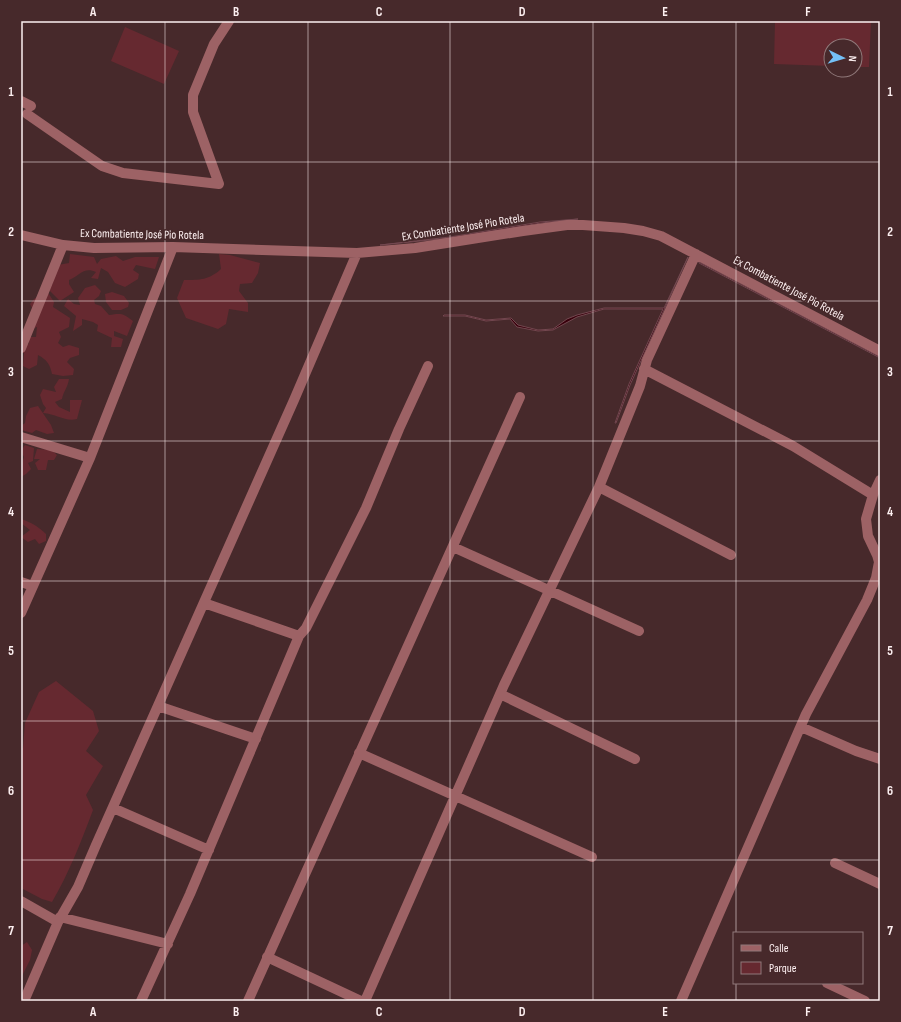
<svg xmlns="http://www.w3.org/2000/svg" width="901" height="1022" viewBox="0 0 901 1022" font-family="'Sofia Sans Condensed',sans-serif">
	<rect width="100%" height="100%" fill="#47292b"/>
	<path fill="#662930" d="M 775,21 L 871,21 L 869,67 L 855,67 L 855,46 L 831,46 L 831,66 L 774,64 Z
		M 125,27 L 179,51 L 164,84 L 111,61 Z
		M 70,254 L 94,257 L 97,264 L 101,259 L 116,256 L 123,261 L 135,257 L 159,257 L 155,269 L 136,265 L 133,270 L 139,274 L 138,279 L 125,287 L 115,283 L 108,272 L 101,268 L 98,279 L 91,278 L 96,272 C 84,266 79,276 69,280 L 69,284 L 74,292 L 60,301 L 45,286 L 52,285 L 58,265 L 69,263 Z
		M 219,254 L 230,255 L 260,263 L 258,273 L 252,283 L 240,284 L 239,291 L 248,303 L 248,312 L 229,309 L 226,324 L 218,329 L 186,318 L 177,298 L 184,280 C 200,280 209,280 221,269 Z
		M 95,285 L 101,291 L 99,296 L 94,300 L 95,304 L 101,306 L 109,315 C 121,313 123,313 133,321 L 127,336 L 114,331 L 114,336 L 123,339 L 121,347 L 111,347 L 112,338 L 97,331 L 98,325 L 93,322 L 82,319 L 82,325 L 73,331 L 76,316 L 64,306 L 68,299 L 74,304 L 80,305 L 78,298 L 85,288 Z
		M 47,291 L 54,302 L 53,307 L 70,318 L 69,327 L 59,332 L 61,337 L 58,343 L 63,347 L 69,345 L 79,348 L 79,355 L 70,358 L 67,362 L 74,369 L 73,375 L 63,376 L 52,374 C 50,364 47,360 38,355 L 37,365 L 29,369 L 23,366 L 24,353 L 21,353 L 21,344 L 29,344 L 28,337 L 36,337 L 37,327 L 29,330 L 35,314 L 30,304 L 34,299 Z
		M 112,292 L 124,296 L 129,303 L 128,307 L 121,310 L 112,310 L 106,302 L 105,294 Z
		M 59,379 L 69,379 C 68,387 63,392 62,399 L 55,402 L 59,407 L 70,412 L 70,400 L 82,400 L 77,419 C 65,422 57,414 43,413 L 46,408 L 43,404 L 40,395 L 43,389 L 56,392 L 54,387 Z
		M 38,406 L 51,425 L 54,433 L 47,434 L 36,430 L 32,433 L 21,430 L 21,426 L 25,423 L 26,416 L 30,408 Z
		M 25,445 L 34,448 L 33,461 L 28,463 L 31,469 L 26,474 L 21,477 L 21,486 L 21,466 L 24,457 L 21,451 Z
		M 37,449 L 52,450 L 57,455 L 54,460 L 48,460 L 46,470 L 38,470 L 35,463 L 40,459 L 34,459 Z
		M 21,519 C 31,522 39,527 46,534 L 46,541 L 39,544 L 35,539 L 28,542 L 21,537 L 30,530 L 21,523 Z
		M 56,681 L 93,711 L 99,731 L 86,751 L 103,766 L 86,795 L 93,810 C 81,842 69,873 52,902 L 42,899 L 21,888 L 21,749 L 23,748 L 25,723 L 39,692 Z
		M 27,942 L 32,950 L 30,960 L 21,978 L 21,946 Z"/>
	<path fill="#38000b" stroke="#734850" d="M 578,219 L 541,223 L 450,238 L 380,245 L 450,237 L 540,222 Z
		M 688,257 L 630,385 L 616,423 L 615,423 L 629,384 L 663,309 L 604,309 L 577,317 L 553,330 L 538,331 L 517,327 L 510,319 L 486,321 L 465,316 L 443,316 L 444,315 L 465,315 L 486,320 L 511,318 L 518,325 L 538,330 L 553,329 L 567,319 L 577,315 L 604,308 L 664,308 Z
		M 699,262 L 880,357 L 880,358 L 699,263 Z"/>
	<g fill="none" stroke-linecap="round" stroke-linejoin="round">
		<path stroke="#9d6265" stroke-width="10" d="M 21,101 L 31,106
			M 27,114 L 102,166 L 123,173 L 219,184 L 193,112 L 193,95 L 214,44 L 229,21
			M 21,235 L 63,245 L 94,248 L 173,247 L 357,253 L 415,248 L 523,231 L 567,225 L 583,225 L 624,228 L 643,231 L 661,236 L 880,351
			M 21,348 L 63,245
			M 644,369 L 793,446 L 873,495
			M 21,437 L 90,458
			M 599,487 L 731,555
			M 453,547 L 639,631
			M 21,582 L 33,586
			M 204,603 L 299,636
			M 21,613 L 90,458 L 173,247
			M 500,694 L 635,759
			M 158,706 L 256,739
			M 801,727 L 856,751 L 880,759
			M 359,753 L 592,857
			M 113,808 L 209,850
			M 835,863 L 880,884
			M 21,901 L 58,922
			M 60,917 L 168,944
			M 267,957 L 361,1001
			M 827,983 L 865,1001
			M 24,1001 L 58,922 L 78,887 L 96,845 L 294,400 L 357,253
			M 141,1001 L 190,894 L 299,636 L 306,628 L 366,508 L 399,429 L 428,366
			M 248,1001 L 520,397
			M 365,1001 L 504,685 L 599,487 L 640,386 L 647,360 L 696,254
			M 681,1001 L 806,714 L 867,600 L 876,578 L 879,562 L 877,555 L 868,536 L 866,519 L 873,495 L 880,480"/>
	</g>
	<path fill="none" stroke="#fdf0f1" stroke-width="1" stroke-opacity="0.55" d="M 165,21 L 165,1001M 308,21 L 308,1001M 450,21 L 450,1001M 593,21 L 593,1001M 736,21 L 736,933M 21,162 L 880,162M 21,301 L 880,301M 21,441 L 880,441M 21,581 L 880,581M 21,721 L 880,721M 21,860 L 880,860M 736,983 L 736,1001"/>
	<g text-anchor="middle" stroke-width="3.5" stroke-linejoin="round" paint-order="stroke">
		<g font-size="12" fill="#fdf0f1" stroke="#47292b">
			<text transform="translate(463 227) rotate(-9)" y="4">Ex Combatiente José Pio Rotela</text>
			<text transform="translate(142 234) rotate(1)" y="4">Ex Combatiente José Pio Rotela</text>
			<text transform="translate(789 288) rotate(28)" y="4">Ex Combatiente José Pio Rotela</text>
		</g>
	</g>
	<rect width="901" height="1022" fill="none" stroke="#47292b" stroke-width="44"/>
	<rect x="733" y="932" width="130" height="52" fill="#47292b" stroke="#90797a"/>
	<rect x="741" y="945" width="20" height="6" fill="#9d6265" stroke="#90797a"/>
	<text x="769" y="952" font-size="12" fill="#fdf0f1">Calle</text>
	<rect x="741" y="962" width="20" height="12" fill="#662930" stroke="#90797a"/>
	<text x="769" y="972" font-size="12" fill="#fdf0f1">Parque</text>
	<g transform="translate(843 58) rotate(95)"><circle r="19" fill="#47292b" stroke="#90797a"/>
	<path d="M0-3L7 15L0 10L-7 15Z" fill="#74c0f6"/>
	<text y="-6" font-size="11" font-weight="bold" text-anchor="middle" fill="#fdf0f1">N</text>
	</g>
	<rect x="22" y="22" width="857" height="978" fill="none" stroke="#fdf0f1" stroke-width="1.5"/>
	<g font-size="13" text-anchor="middle" font-weight="bold" fill="#fdf0f1">
		<text x="93" y="16">A</text>
		<text x="236" y="16">B</text>
		<text x="379" y="16">C</text>
		<text x="522" y="16">D</text>
		<text x="665" y="16">E</text>
		<text x="808" y="16">F</text>
		<text x="11" y="96">1</text>
		<text x="890" y="96">1</text>
		<text x="11" y="236">2</text>
		<text x="890" y="236">2</text>
		<text x="11" y="376">3</text>
		<text x="890" y="376">3</text>
		<text x="11" y="516">4</text>
		<text x="890" y="516">4</text>
		<text x="11" y="655">5</text>
		<text x="890" y="655">5</text>
		<text x="11" y="795">6</text>
		<text x="890" y="795">6</text>
		<text x="11" y="935">7</text>
		<text x="890" y="935">7</text>
		<text x="93" y="1016">A</text>
		<text x="236" y="1016">B</text>
		<text x="379" y="1016">C</text>
		<text x="522" y="1016">D</text>
		<text x="665" y="1016">E</text>
		<text x="808" y="1016">F</text>
	</g>
</svg>
